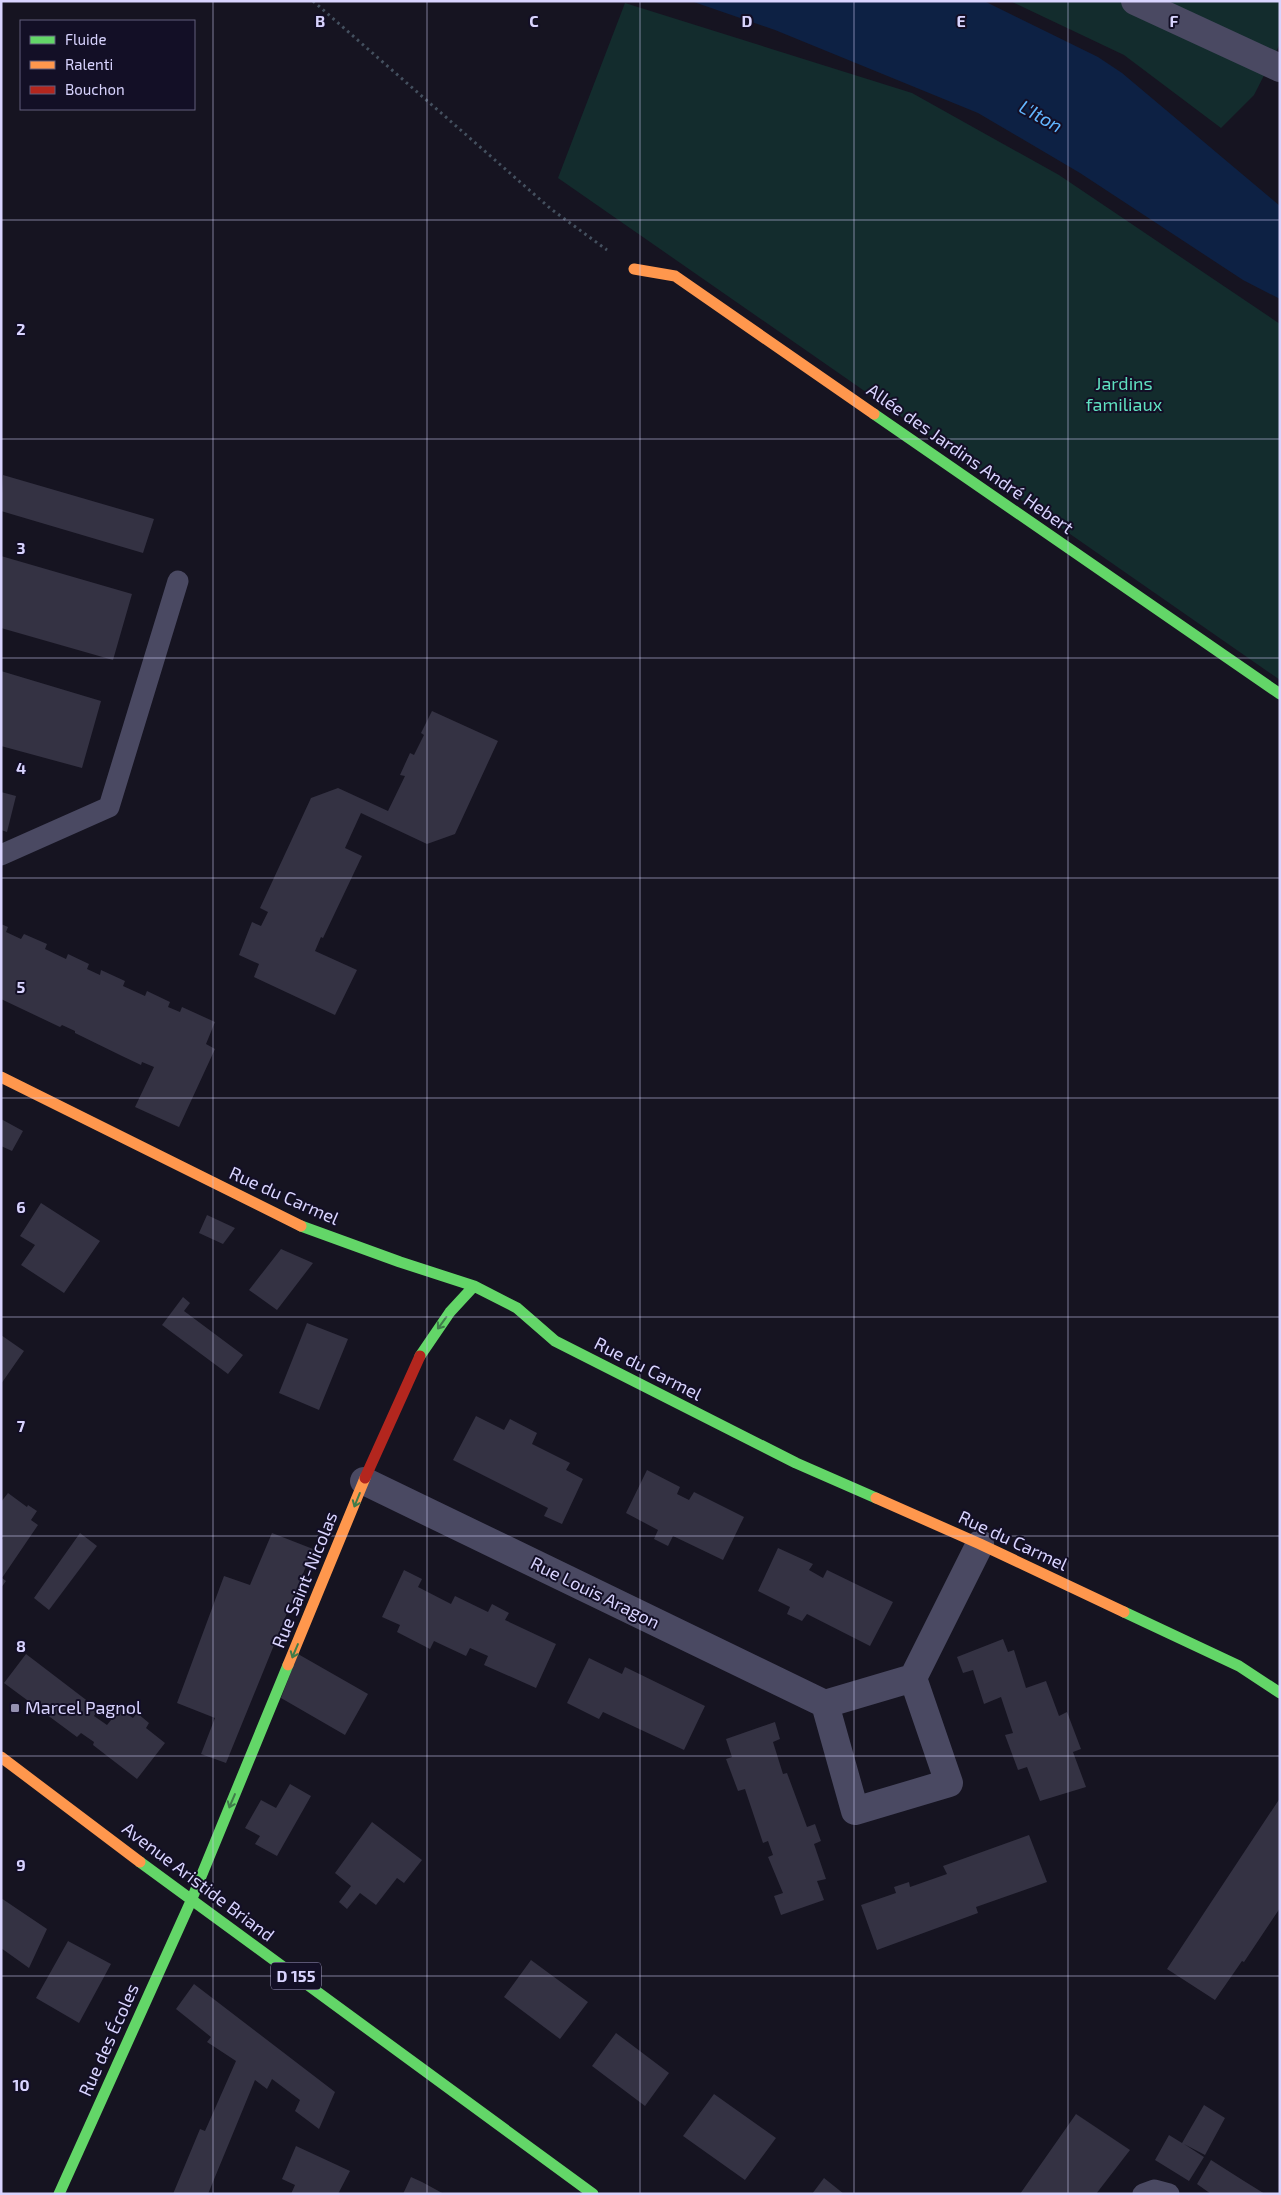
<svg xmlns="http://www.w3.org/2000/svg" width="1281" height="2195" viewBox="0 0 1281 2195" font-family="'Exo 2',sans-serif">
	<rect width="100%" height="100%" fill="#161421"/>
	<path fill="#132c2d" d="M 1010,1 L 1280,1 L 1280,44 L 1254,95 L 1221,128 L 1124,55 Z
		M 625,3 L 912,93 L 1059,175 L 1280,324 L 1280,680 L 558,178 Z"/>
	<path fill="#0d2144" d="M 691,1 L 984,1 L 1098,57 L 1122,73 L 1280,206 L 1280,299 L 1243,280 L 1080,173 L 978,113 L 775,30 Z"/>
	<path fill="#343243" d="M 3,475 L 154,519 L 143,553 L 1,511 Z
		M 1,556 L 132,594 L 113,660 L 1,628 Z
		M 1,671 L 101,701 L 82,768 L 1,746 Z
		M 432,711 L 498,741 L 455,834 L 427,844 L 361,813 L 345,848 L 362,856 L 323,938 L 321,937 L 315,951 L 357,970 L 335,1015 L 256,978 L 254,977 L 259,964 L 239,955 L 252,922 L 261,926 L 268,912 L 260,908 L 311,798 L 338,788 L 388,811 L 405,776 L 400,775 L 410,753 L 414,755 L 424,735 L 421,733 Z
		M 1,792 L 16,796 L 7,832 L 1,830 Z
		M 1,924 L 8,927 L 6,932 L 21,939 L 24,934 L 47,944 L 45,949 L 66,959 L 68,954 L 89,964 L 87,969 L 100,975 L 101,970 L 125,981 L 123,986 L 145,996 L 147,991 L 170,1002 L 168,1007 L 180,1012 L 182,1007 L 215,1022 L 206,1044 L 215,1049 L 179,1127 L 135,1107 L 154,1067 L 142,1062 L 141,1065 L 122,1056 L 75,1033 L 75,1031 L 62,1025 L 60,1027 L 1,999 Z
		M 1,1119 L 23,1131 L 12,1151 L 1,1146 Z
		M 41,1203 L 100,1241 L 64,1293 L 21,1265 L 35,1245 L 20,1236 Z
		M 207,1215 L 235,1228 L 223,1244 L 199,1233 Z
		M 281,1249 L 313,1263 L 277,1310 L 249,1290 Z
		M 183,1297 L 190,1303 L 184,1311 L 243,1355 L 228,1374 L 162,1325 Z
		M 307,1323 L 348,1339 L 319,1410 L 279,1393 Z
		M 1,1335 L 24,1351 L 1,1384 Z
		M 476,1416 L 504,1430 L 510,1419 L 537,1433 L 532,1444 L 570,1463 L 566,1470 L 583,1479 L 562,1524 L 544,1516 L 548,1508 L 453,1460 Z
		M 647,1470 L 680,1487 L 677,1494 L 689,1500 L 694,1492 L 744,1517 L 723,1560 L 673,1536 L 668,1546 L 654,1539 L 658,1530 L 626,1513 Z
		M 8,1493 L 27,1507 L 28,1505 L 37,1511 L 31,1520 L 38,1525 L 2,1578 L 6,1581 L 1,1588 L 1,1541 L 3,1538 L 1,1537 L 1,1502 Z
		M 80,1533 L 97,1546 L 49,1610 L 34,1598 Z
		M 272,1533 L 313,1549 L 226,1763 L 201,1754 L 215,1718 L 177,1703 L 224,1576 L 250,1585 Z
		M 778,1548 L 813,1564 L 809,1570 L 823,1578 L 827,1570 L 893,1602 L 870,1646 L 807,1614 L 802,1621 L 787,1614 L 790,1607 L 758,1591 Z
		M 404,1570 L 422,1579 L 418,1587 L 451,1604 L 455,1596 L 488,1612 L 492,1604 L 509,1613 L 505,1620 L 556,1644 L 536,1688 L 484,1665 L 488,1656 L 470,1648 L 466,1656 L 434,1641 L 430,1649 L 397,1632 L 400,1625 L 382,1617 Z
		M 1003,1639 L 1008,1652 L 1014,1650 L 1026,1688 L 1046,1681 L 1059,1716 L 1067,1712 L 1081,1749 L 1073,1752 L 1086,1787 L 1040,1801 L 1027,1767 L 1018,1770 L 1005,1735 L 1013,1733 L 1001,1697 L 984,1704 L 973,1670 L 963,1673 L 957,1657 Z
		M 26,1654 L 98,1709 L 94,1716 L 107,1725 L 120,1709 L 133,1718 L 137,1713 L 149,1723 L 146,1728 L 165,1743 L 137,1779 L 93,1745 L 94,1742 L 81,1733 L 77,1737 L 4,1683 Z
		M 298,1654 L 368,1694 L 345,1735 L 281,1698 Z
		M 589,1658 L 622,1674 L 625,1667 L 705,1706 L 684,1750 L 603,1712 L 599,1719 L 567,1703 Z
		M 775,1722 L 780,1739 L 773,1742 L 783,1774 L 787,1773 L 807,1827 L 815,1824 L 821,1841 L 814,1844 L 826,1879 L 817,1881 L 824,1900 L 781,1915 L 774,1896 L 783,1893 L 768,1857 L 773,1855 L 768,1841 L 763,1843 L 745,1789 L 738,1791 L 726,1759 L 732,1757 L 726,1739 Z
		M 290,1784 L 311,1796 L 277,1856 L 255,1844 L 260,1836 L 245,1828 L 261,1800 L 276,1808 Z
		M 1280,1798 L 1280,1908 L 1244,1962 L 1242,1961 L 1215,2000 L 1167,1969 Z
		M 372,1822 L 422,1860 L 404,1883 L 397,1878 L 376,1905 L 360,1893 L 347,1909 L 339,1902 L 351,1886 L 335,1873 Z
		M 1029,1835 L 1047,1882 L 976,1907 L 978,1913 L 877,1950 L 861,1905 L 896,1893 L 894,1887 L 909,1882 L 910,1887 L 947,1874 L 943,1866 Z
		M 1,1898 L 47,1929 L 29,1968 L 1,1948 Z
		M 68,1941 L 111,1964 L 79,2023 L 36,1998 Z
		M 531,1960 L 588,2002 L 560,2039 L 504,1997 Z
		M 194,1984 L 335,2092 L 319,2129 L 295,2111 L 300,2100 L 272,2079 L 267,2089 L 255,2080 L 208,2194 L 173,2194 L 200,2129 L 205,2131 L 236,2061 L 207,2042 L 211,2037 L 176,2009 Z
		M 616,2033 L 669,2073 L 645,2106 L 592,2066 Z
		M 714,2094 L 776,2138 L 745,2180 L 683,2136 Z
		M 1204,2105 L 1225,2118 L 1205,2155 L 1184,2144 L 1204,2157 L 1189,2181 L 1155,2160 L 1169,2135 L 1182,2143 Z
		M 1076,2114 L 1130,2150 L 1096,2194 L 1020,2194 Z
		M 296,2146 L 350,2171 L 338,2194 L 291,2194 L 295,2185 L 282,2179 Z
		M 1211,2160 L 1244,2181 L 1265,2194 L 1211,2194 L 1197,2184 Z
		M 411,2177 L 422,2182 L 444,2194 L 403,2194 Z
		M 824,2178 L 844,2194 L 812,2194 Z"/>
	<g fill="none" stroke-linecap="round" stroke-linejoin="round">
		<path stroke="#44505f" stroke-width="3" stroke-dasharray="2.5 4" stroke-linecap="butt" d="M 313,1 L 551,209 L 607,250"/>
		<path stroke="#4a4962" stroke-width="21" d="M 1,855 L 109,807 L 178,581
			M 1143,2194 L 1154,2190 L 1169,2194"/>
		<path stroke="#4a4962" stroke-width="28" d="M 1135,1 L 1280,68
			M 364,1481 L 825,1704
			M 913,1678 L 949,1783 L 855,1811 L 825,1704 L 913,1678 L 980,1544"/>
		<path stroke="#63d668" stroke-width="11" d="M 874,414 L 1280,694
			M 301,1226 L 400,1262 L 474,1286 L 517,1308 L 555,1341 L 796,1463 L 876,1498
			M 420,1356 L 450,1312 L 474,1286
			M 1124,1612 L 1239,1666 L 1280,1693
			M 140,1862 L 593,2194
			M 59,2194 L 191,1901 L 288,1665"/>
		<path stroke="#ff974d" stroke-width="11" d="M 634,269 L 675,276 L 874,414
			M 1,1077 L 301,1226
			M 876,1498 L 980,1544 L 1124,1612
			M 288,1665 L 365,1478
			M 1,1757 L 140,1862"/>
		<path stroke="#b3261e" stroke-width="11" d="M 365,1478 L 420,1356"/>
	</g>
	<defs><path id="oneway-shaft" d="M-6 0H5M1.5-3L5.5 0L1.5 3" fill="none" stroke-width="1.6" stroke-linecap="round" stroke-linejoin="round" transform="scale(1.25)"/></defs>
	<g stroke="#3f7c4a">
		<use href="#oneway-shaft" transform="translate(442 1323) rotate(126)"/>
		<use href="#oneway-shaft" transform="translate(357 1500) rotate(112)"/>
		<use href="#oneway-shaft" transform="translate(295 1651) rotate(113)"/>
		<use href="#oneway-shaft" transform="translate(232 1801) rotate(113)"/>
	</g>
	<path fill="none" stroke="#d9d4ff" stroke-width="1" stroke-opacity="0.55" d="M 213,1 L 213,2194M 427,1 L 427,2194M 640,1 L 640,2194M 854,1 L 854,2194M 1068,1 L 1068,2194M 1,220 L 1280,220M 1,439 L 1280,439M 1,658 L 1280,658M 1,878 L 1280,878M 1,1098 L 1280,1098M 1,1317 L 1280,1317M 1,1536 L 1280,1536M 1,1756 L 1280,1756M 1,1976 L 1280,1976"/>
	<rect fill="#9591b1" stroke="#130f26" stroke-width="2" x="10" y="1703" width="10" height="10" rx="2.5"/>
	<g text-anchor="middle" stroke-width="4" stroke-linejoin="round" paint-order="stroke">
		<rect fill="#130f26" stroke="#9e99be" stroke-width="1" x="271" y="1962.5" width="50" height="27" rx="4"/>
		<g font-size="16" font-weight="bold" fill="#d9d4ff">
			<text x="296" y="1982">D 155</text>
		</g>
		<g font-size="18" fill="#5fe0c0" stroke="#130f26">
			<text x="1124" y="390">Jardins<tspan x="1124" dy="21">familiaux</tspan></text>
		</g>
		<g font-size="18" fill="#d9d4ff" stroke="#130f26">
			<text transform="translate(970 459) rotate(35)" y="6">Allée des Jardins André Hebert</text>
			<text transform="translate(284 1196) rotate(24)" y="6">Rue du Carmel</text>
			<text transform="translate(648 1369) rotate(27)" y="6">Rue du Carmel</text>
			<text transform="translate(1013 1541) rotate(25)" y="6">Rue du Carmel</text>
			<text transform="translate(305 1580) rotate(-68)" y="6">Rue Saint-Nicolas</text>
			<text transform="translate(595 1593) rotate(26)" y="6">Rue Louis Aragon</text>
			<text transform="translate(198 1882) rotate(37)" y="6">Avenue Aristide Briand</text>
			<text transform="translate(109 2040) rotate(-66)" y="6">Rue des Écoles</text>
		</g>
		<g font-size="18" fill="#d9d4ff" stroke="#130f26" text-anchor="start">
			<text x="25" y="1714">Marcel Pagnol</text>
		</g>
		<g font-size="19" font-style="italic" fill="#62b6ff" stroke="#130f26">
			<text transform="translate(1041 116) rotate(29)" y="7">L'Iton</text>
		</g>
	</g>
	<g font-size="16" text-anchor="middle" font-weight="bold" fill="#d9d4ff" stroke="#130f26" stroke-width="4" stroke-linejoin="round" paint-order="stroke">
		<text x="320" y="27">B</text>
		<text x="534" y="27">C</text>
		<text x="747" y="27">D</text>
		<text x="961" y="27">E</text>
		<text x="1174" y="27">F</text>
		<text x="21" y="335">2</text>
		<text x="21" y="554">3</text>
		<text x="21" y="774">4</text>
		<text x="21" y="993">5</text>
		<text x="21" y="1213">6</text>
		<text x="21" y="1432">7</text>
		<text x="21" y="1652">8</text>
		<text x="21" y="1871">9</text>
		<text x="21" y="2091">10</text>
	</g>
	<rect width="1281" height="2195" fill="none" stroke="#d9d4ff" stroke-width="5"/>
	<rect x="20" y="20" width="175" height="90" fill="#130f26" stroke="#625e7d"/>
	<rect x="30" y="36" width="25" height="8" fill="#63d668" stroke="#625e7d"/>
	<text x="65" y="45" font-size="15" fill="#d9d4ff">Fluide</text>
	<rect x="30" y="61" width="25" height="8" fill="#ff974d" stroke="#625e7d"/>
	<text x="65" y="70" font-size="15" fill="#d9d4ff">Ralenti</text>
	<rect x="30" y="86" width="25" height="8" fill="#b3261e" stroke="#625e7d"/>
	<text x="65" y="95" font-size="15" fill="#d9d4ff">Bouchon</text>
</svg>
